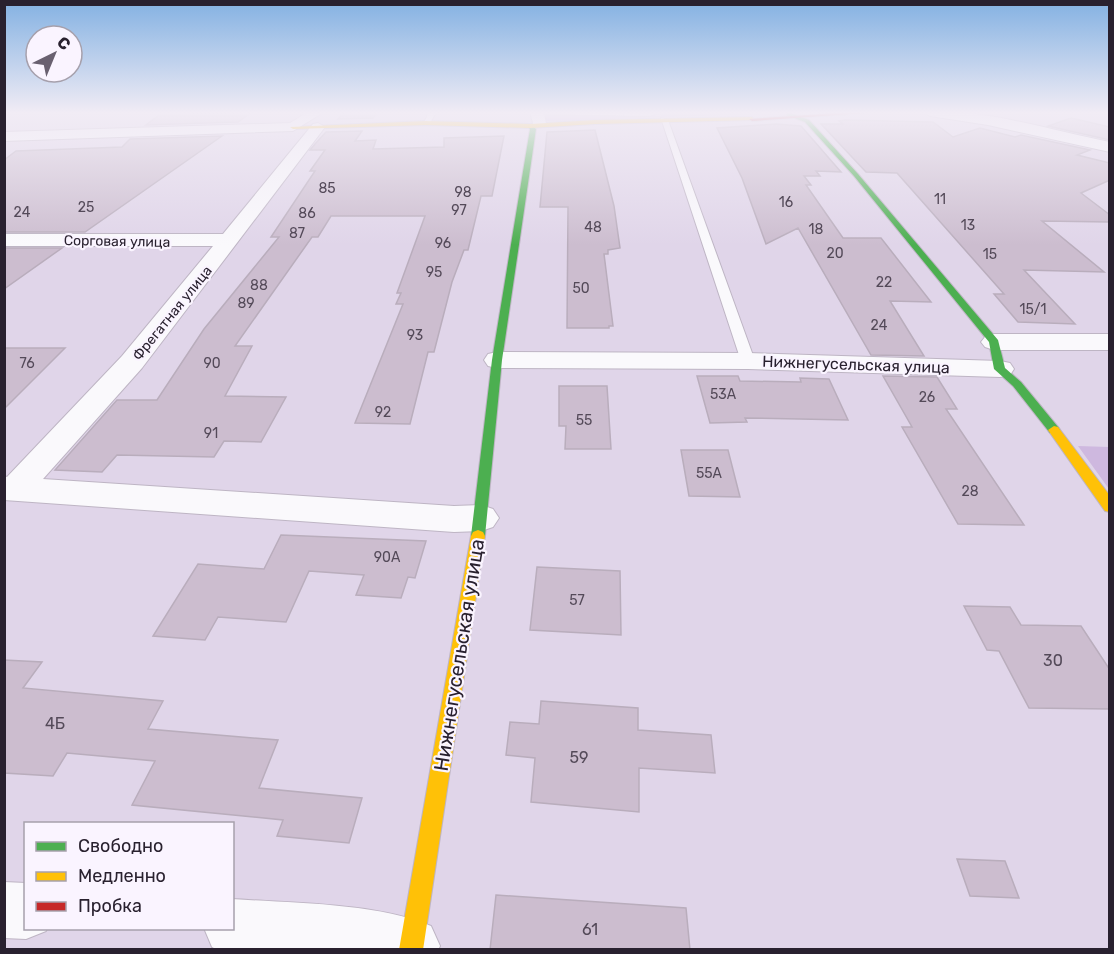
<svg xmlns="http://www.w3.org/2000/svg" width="1114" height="954" viewBox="0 0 1114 954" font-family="Rubik,sans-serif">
	<rect width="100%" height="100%" fill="#e0d5e9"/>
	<path fill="#ceb8df" d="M 662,112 L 777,113 L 550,121 L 543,121 L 541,113 L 661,116 Z
		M 1078,446 L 1109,447 L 1109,489 Z"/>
	<path fill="#ccbdcf" stroke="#b9adbc" stroke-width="1.5" d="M 252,112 L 238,122 L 146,125 L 159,115 Z
		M 345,112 L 378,112 L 373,118 L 338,119 Z
		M 1071,118 L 1110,127 L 1110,140 L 1048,126 Z
		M 845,120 L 933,122 L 953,137 L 980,128 L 1015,137 L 1021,135 L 1090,150 L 1077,155 L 1110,163 L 1110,180 L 1081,193 L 1110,215 L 1110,222 L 1042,221 L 1104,272 L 1024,270 L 1075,324 L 1018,322 L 994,294 L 1004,294 L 897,173 L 866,172 L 821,124 L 843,124 L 839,121 Z
		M 776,124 L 801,126 L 841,172 L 816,171 L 820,176 L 804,176 L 811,185 L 806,185 L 843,238 L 881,238 L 931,302 L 890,301 L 924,356 L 871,355 L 798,228 L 766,244 L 742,178 L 717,128 Z
		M 595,130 L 614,206 L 620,248 L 608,250 L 608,254 L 604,254 L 613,326 L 609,326 L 609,328 L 567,328 L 568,207 L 540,207 L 547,132 Z
		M 362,131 L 355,141 L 376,140 L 373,149 L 444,147 L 444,138 L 504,136 L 492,196 L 481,196 L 468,250 L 464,250 L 452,282 L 434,352 L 428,352 L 410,424 L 355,423 L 403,304 L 396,304 L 401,293 L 397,293 L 425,216 L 331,216 L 318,237 L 312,237 L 235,346 L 252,346 L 225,396 L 286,397 L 261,442 L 224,441 L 214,457 L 117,455 L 102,472 L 55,470 L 117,400 L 157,400 L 204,329 L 279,237 L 271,237 L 315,171 L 310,171 L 325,150 L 310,150 L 315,144 L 326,132 Z
		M 222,136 L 85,232 L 4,232 L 4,160 L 16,151 L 122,147 L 130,139 Z
		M 4,248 L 62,248 L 4,289 Z
		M 4,348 L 65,348 L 4,409 Z
		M 697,376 L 738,376 L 740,381 L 801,382 L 800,378 L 829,379 L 848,420 L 745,418 L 747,422 L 710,423 Z
		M 883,376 L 937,377 L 957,409 L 946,409 L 1024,525 L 958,524 L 902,427 L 912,427 Z
		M 559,386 L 607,386 L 611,449 L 565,449 L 566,426 L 559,426 Z
		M 681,450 L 728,450 L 740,497 L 689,496 Z
		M 281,535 L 426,541 L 415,578 L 408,577 L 401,598 L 356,595 L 364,575 L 309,571 L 286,622 L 218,617 L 205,640 L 153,636 L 198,564 L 264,569 Z
		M 537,567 L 620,571 L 621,635 L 530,630 Z
		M 964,606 L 1010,607 L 1021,625 L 1081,626 L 1110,670 L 1110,709 L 1029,708 L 999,651 L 987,650 Z
		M 4,660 L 42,662 L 23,688 L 163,701 L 148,729 L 278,740 L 259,788 L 362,798 L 349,843 L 277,836 L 283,820 L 132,805 L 155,761 L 67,753 L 53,776 L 4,773 Z
		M 541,701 L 638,708 L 638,730 L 711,735 L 715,773 L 639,768 L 639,812 L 531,802 L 535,758 L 506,755 L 510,722 L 539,724 Z
		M 957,859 L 1005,861 L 1019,898 L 970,896 Z
		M 496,895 L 686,908 L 690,950 L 490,950 Z"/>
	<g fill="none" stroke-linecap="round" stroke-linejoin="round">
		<g stroke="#beb5c4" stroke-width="2">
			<path id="lane" d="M 429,112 L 436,112 L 429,125 L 423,125 Z
				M 534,112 L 661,112 L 649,116 L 537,114 Z
				M 661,118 L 668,120 L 755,361 L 753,364 L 743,364 L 741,361 Z"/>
		</g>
		<g stroke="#beb5c4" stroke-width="2">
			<path id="street" d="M 308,112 L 324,112 L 293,131 L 4,141 L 4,132 L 290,123 Z
				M 530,112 L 544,112 L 546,124 L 544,127 L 534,127 Z
				M 923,112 C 978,107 1054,131 1110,142 L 1110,152 L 988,125 L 930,116 Z
				M 318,123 L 325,127 L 142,368 L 43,479 L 454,506 L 481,505 L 493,509 L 499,518 L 493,527 L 481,531 L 454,532 L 4,500 L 4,476 L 7,477 L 122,356 L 213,246 L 4,246 L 4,234 L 223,234 L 313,124 Z
				M 994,334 L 1110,334 L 1110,350 L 994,350 L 985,347 L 981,342 L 985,337 Z
				M 497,352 L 748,353 L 1000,361 L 1010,363 L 1014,369 L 1010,375 L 1000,377 L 748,369 L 497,368 L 488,366 L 484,360 L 488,354 Z
				M 4,882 L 26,883 L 26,928 L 47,928 L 46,931 L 26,939 L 4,938 Z
				M 232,899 C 292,903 378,903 431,926 L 440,946 L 438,950 L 218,950 L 212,947 L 204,928 L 232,928 Z"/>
		</g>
		<g stroke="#beb5c4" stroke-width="2">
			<path id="fast" d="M 788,112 L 809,120 L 858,174 L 998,340 L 1005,368 L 1021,382 L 1058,427 L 1060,430 L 1058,433 L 1050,433 L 1013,386 L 994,369 L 989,342 L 854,176 L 805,122 L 786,115 Z
				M 530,124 L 536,129 L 502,360 L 485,536 L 483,540 L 473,540 L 471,536 L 492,360 L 530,129 L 527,126 Z"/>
		</g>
		<g stroke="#beb5c4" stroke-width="2">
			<path id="slow" d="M 752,117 L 754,120 L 595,124 L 530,128 L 426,125 L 293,129 L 290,127 L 426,121 L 530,124 L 595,120 Z
				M 1054,426 L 1058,427 L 1110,496 L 1110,512 L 1105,511 L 1048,430 Z
				M 478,530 L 483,532 L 485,536 L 423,950 L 399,950 L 471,536 L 473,532 Z"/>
		</g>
		<g stroke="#beb5c4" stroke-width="2">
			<path id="jam" d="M 852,112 L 878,112 L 752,121 L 749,119 Z"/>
		</g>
		<use href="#lane" fill="#faf9fc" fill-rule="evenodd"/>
		<use href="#street" fill="#faf9fc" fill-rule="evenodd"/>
		<use href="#fast" fill="#4caf50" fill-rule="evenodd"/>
		<use href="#slow" fill="#ffc107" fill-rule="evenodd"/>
		<use href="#jam" fill="#c62828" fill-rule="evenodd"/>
	</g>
	<linearGradient id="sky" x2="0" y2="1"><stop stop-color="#83b1e2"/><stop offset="0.46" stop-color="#f1ecf5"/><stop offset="1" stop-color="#f1ecf5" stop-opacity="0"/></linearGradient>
	<rect width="1114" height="245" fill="url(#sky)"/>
	<g text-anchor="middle" stroke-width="4.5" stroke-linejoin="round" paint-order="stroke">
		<g font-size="14" fill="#544a59">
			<text x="327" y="193">85</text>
			<text x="463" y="197">98</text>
			<text x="940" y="204">11</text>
			<text x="786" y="207">16</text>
			<text x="86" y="212">25</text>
			<text x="459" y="215">97</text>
			<text x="22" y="217">24</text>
			<text x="307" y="218">86</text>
			<text x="968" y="230">13</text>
			<text x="593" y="232">48</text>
			<text x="816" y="234">18</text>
			<text x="297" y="238">87</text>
			<text x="443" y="248">96</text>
			<text x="835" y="258">20</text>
			<text x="990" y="259">15</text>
			<text x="434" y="277">95</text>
			<text x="884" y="287">22</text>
			<text x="259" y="290">88</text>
			<text x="581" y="293">50</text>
			<text x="246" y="308">89</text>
			<text x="1033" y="314">15/1</text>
			<text x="879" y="330">24</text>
			<text x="415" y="340">93</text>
			<text x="27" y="368">76</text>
			<text x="212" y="368">90</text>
			<text x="723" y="399">53А</text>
			<text x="927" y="402">26</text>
			<text x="383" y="417">92</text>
			<text x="584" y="425">55</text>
			<text x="211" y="438">91</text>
			<text x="709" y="478">55А</text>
			<text x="970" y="496">28</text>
			<text x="387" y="562">90А</text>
			<text x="577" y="605">57</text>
		</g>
		<g font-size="14" fill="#29212f" stroke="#faf4ff">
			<text transform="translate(117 241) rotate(1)" y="5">Сорговая улица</text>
			<text transform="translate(172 313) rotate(-51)" y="5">Фрегатная улица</text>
		</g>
		<g font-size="16" fill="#29212f" stroke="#faf4ff">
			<text transform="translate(856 364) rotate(2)" y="6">Нижнегусельская улица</text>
		</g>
		<g font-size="16" fill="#544a59">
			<text x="1053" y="666">30</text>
			<text x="55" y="729">4Б</text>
			<text x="579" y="763">59</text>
			<text x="590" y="935">61</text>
		</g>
		<g font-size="20" fill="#29212f" stroke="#faf4ff">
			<text transform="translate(459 655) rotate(-81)" y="7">Нижнегусельская улица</text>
		</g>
	</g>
	<rect width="1114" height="954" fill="none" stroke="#29212f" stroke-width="12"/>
	<rect x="24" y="822" width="210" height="108" fill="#faf4ff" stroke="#a6a0ac" stroke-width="1.5"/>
	<rect x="36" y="842" width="30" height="9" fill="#4caf50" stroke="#a6a0ac" stroke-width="1.5"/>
	<text x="78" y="852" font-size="18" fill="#29212f">Свободно</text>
	<rect x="36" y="872" width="30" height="9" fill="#ffc107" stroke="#a6a0ac" stroke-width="1.5"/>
	<text x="78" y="882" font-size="18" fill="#29212f">Медленно</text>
	<rect x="36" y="902" width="30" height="9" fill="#c62828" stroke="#a6a0ac" stroke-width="1.5"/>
	<text x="78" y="912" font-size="18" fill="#29212f">Пробка</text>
	<g transform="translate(54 54) rotate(43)"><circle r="28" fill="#faf4ff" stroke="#a6a0ac" stroke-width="1.5"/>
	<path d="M0-4.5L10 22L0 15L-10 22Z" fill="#696070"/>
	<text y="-9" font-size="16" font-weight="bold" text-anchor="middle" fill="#29212f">С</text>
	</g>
</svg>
